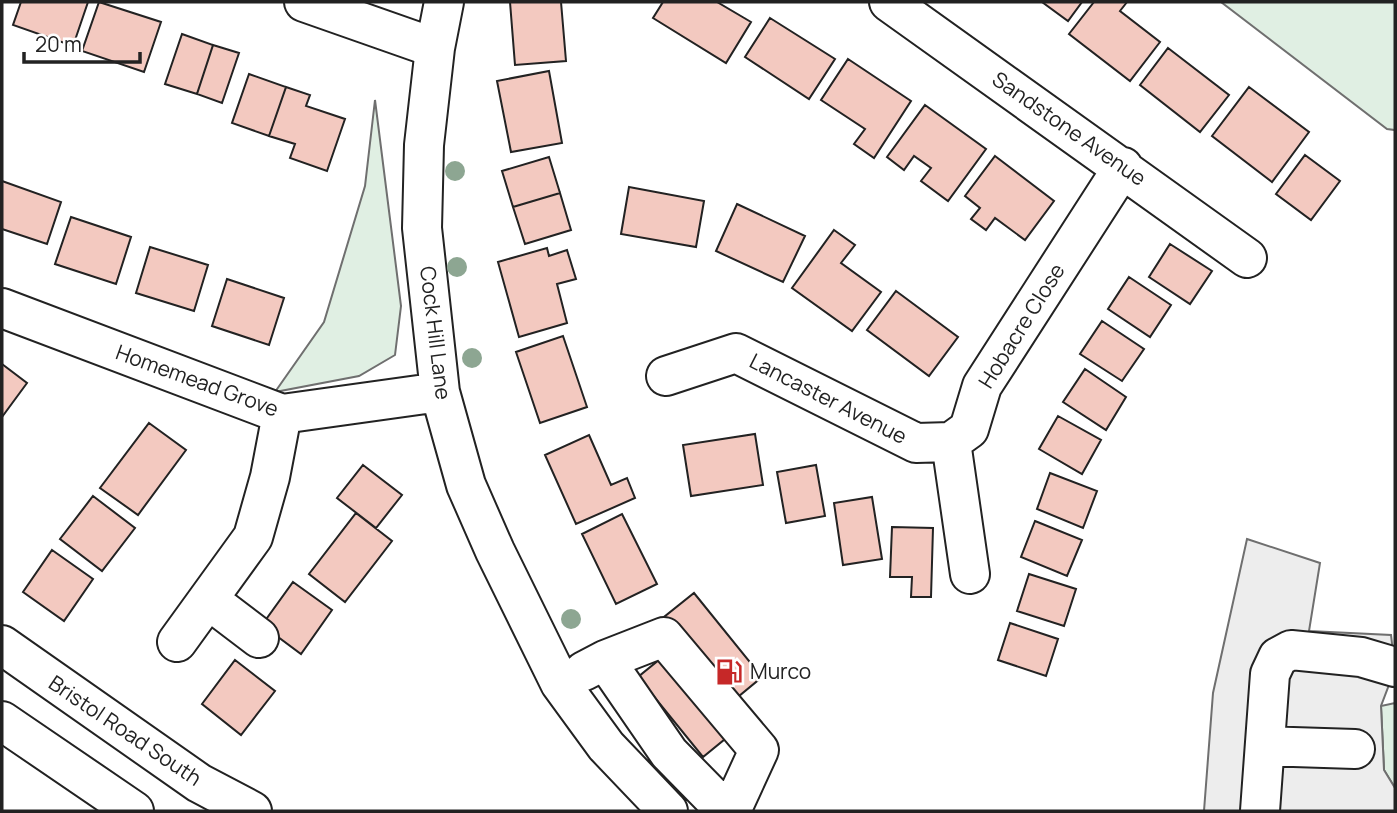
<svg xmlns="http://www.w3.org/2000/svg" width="1397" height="813" viewBox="0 0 1397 813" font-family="Manrope,sans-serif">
	<rect width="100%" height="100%" fill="#fff"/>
	<path fill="#e0efe3" stroke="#6f6f6f" stroke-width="2" d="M 1221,2 L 1395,2 L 1395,130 L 1387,129 Z
		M 375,100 L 401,306 L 395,355 L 359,376 L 275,392 L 324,322 L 365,186 Z
		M 1395,703 L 1395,788 L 1384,770 L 1381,706 Z"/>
	<path fill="#ededed" stroke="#6f6f6f" stroke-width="2" d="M 1247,539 L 1320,563 L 1309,631 L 1391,635 L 1395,669 L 1381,706 L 1384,770 L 1395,788 L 1395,811 L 1204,811 L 1213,693 Z"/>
	<path fill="#f3c9c0" stroke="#222" stroke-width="2" d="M 21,2 L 88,2 L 73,46 L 13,25 Z
		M 99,2 L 161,22 L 144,72 L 82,51 Z
		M 510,2 L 561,2 L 566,61 L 515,65 Z
		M 663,2 L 717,2 L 751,22 L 726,63 L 653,18 Z
		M 1042,2 L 1082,2 L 1068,21 Z
		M 1094,2 L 1127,2 L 1120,11 L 1160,42 L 1130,81 L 1069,34 Z
		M 770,18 L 835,59 L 809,99 L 745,57 Z
		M 182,34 L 213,45 L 197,94 L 165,84 Z
		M 213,45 L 239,53 L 222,103 L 197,94 Z
		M 1168,48 L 1229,95 L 1200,132 L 1140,85 Z
		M 848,59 L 911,101 L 874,158 L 854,144 L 865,129 L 821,100 Z
		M 549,71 L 562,143 L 511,152 L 497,81 Z
		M 249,74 L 286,87 L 269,136 L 232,123 Z
		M 286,87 L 310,95 L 306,106 L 345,119 L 327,171 L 290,158 L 295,144 L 269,136 Z
		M 1249,87 L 1309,132 L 1272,182 L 1212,136 Z
		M 925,105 L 986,149 L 948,201 L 921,181 L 931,168 L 914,156 L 904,170 L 887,157 Z
		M 1305,155 L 1340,181 L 1311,220 L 1276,194 Z
		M 995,156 L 1054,201 L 1025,240 L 995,218 L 986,230 L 971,219 L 980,208 L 965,196 Z
		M 549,157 L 560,193 L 513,207 L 502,171 Z
		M 2,181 L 61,202 L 47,244 L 2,229 Z
		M 629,187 L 704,201 L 696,247 L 621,234 Z
		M 560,193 L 571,230 L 525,244 L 513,207 Z
		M 737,204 L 805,236 L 783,282 L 716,251 Z
		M 71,217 L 131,237 L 116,284 L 55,264 Z
		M 834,230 L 855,245 L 841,263 L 881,292 L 852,331 L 792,288 Z
		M 1170,244 L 1212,271 L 1190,304 L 1149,277 Z
		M 150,247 L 208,265 L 194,311 L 136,293 Z
		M 547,248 L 549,256 L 567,250 L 576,279 L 557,284 L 567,323 L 519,337 L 498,262 Z
		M 1129,277 L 1171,305 L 1150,337 L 1108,309 Z
		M 227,279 L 284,298 L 269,345 L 212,326 Z
		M 896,291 L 958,337 L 929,376 L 867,330 Z
		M 1102,321 L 1144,349 L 1122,381 L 1080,354 Z
		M 563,336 L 587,407 L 540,423 L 516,352 Z
		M 2,364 L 27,383 L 2,417 Z
		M 1085,369 L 1126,397 L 1106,430 L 1063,402 Z
		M 1058,416 L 1101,440 L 1082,474 L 1039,449 Z
		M 149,423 L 186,450 L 138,515 L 100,488 Z
		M 755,434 L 763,485 L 691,496 L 683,445 Z
		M 589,435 L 611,485 L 627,478 L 635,498 L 576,524 L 545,455 Z
		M 363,465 L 402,495 L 376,528 L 337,498 Z
		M 816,465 L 825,516 L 786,523 L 777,472 Z
		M 1050,473 L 1097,491 L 1083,528 L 1037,509 Z
		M 93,496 L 135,528 L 102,571 L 60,539 Z
		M 872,497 L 882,559 L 843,565 L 834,503 Z
		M 356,513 L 392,541 L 345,602 L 309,574 Z
		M 622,514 L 657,584 L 616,604 L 582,534 Z
		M 1035,521 L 1082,540 L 1067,576 L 1021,557 Z
		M 892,527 L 933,528 L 931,597 L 911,597 L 912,577 L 890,577 Z
		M 52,550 L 93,579 L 64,621 L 23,592 Z
		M 1029,574 L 1076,589 L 1064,626 L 1017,611 Z
		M 293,582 L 332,610 L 301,654 L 262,625 Z
		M 694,593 L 762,677 L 721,711 L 736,730 L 703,757 L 638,677 L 670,651 L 705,668 L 664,617 Z
		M 1010,623 L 1058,639 L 1046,676 L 998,660 Z
		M 235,660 L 275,691 L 241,735 L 202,704 Z"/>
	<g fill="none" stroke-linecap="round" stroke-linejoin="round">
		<g stroke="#222" stroke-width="42">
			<path id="minor" d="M 304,2 L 435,48
				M 444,2 L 435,48 L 424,145 L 422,228 L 440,392 L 466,485 L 495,551 L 560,683 L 606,746 L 668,811
				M 889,2 L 1247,258
				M 2,308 L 282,414 L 440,392
				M 666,376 L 736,353 L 916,443 L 951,442
				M 970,574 L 951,442 L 969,429 L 982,386 L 1123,167
				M 209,600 L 259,638
				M 177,642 L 253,537 L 270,477 L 282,414
				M 605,660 L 664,637 L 759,750 L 731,811
				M 584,671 L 605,660 L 669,753 L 726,811
				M 1265,746 L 1355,749
				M 1260,811 L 1270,674 L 1278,657 L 1291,650 L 1361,657 L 1395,667"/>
		</g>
		<g stroke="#222" stroke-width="42">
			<path id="highway" d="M 2,645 L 199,783 L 252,811
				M 2,721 L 134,811"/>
		</g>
		<use href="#minor" stroke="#fff" stroke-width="38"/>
		<use href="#highway" stroke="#fff" stroke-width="38"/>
	</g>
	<g fill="#8da692">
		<circle cx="455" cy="171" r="10"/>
		<circle cx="457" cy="267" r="10"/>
		<circle cx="472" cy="358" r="10"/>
		<circle cx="571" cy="619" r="10"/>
	</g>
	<defs>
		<g id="fuel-bare" transform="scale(2.1)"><path d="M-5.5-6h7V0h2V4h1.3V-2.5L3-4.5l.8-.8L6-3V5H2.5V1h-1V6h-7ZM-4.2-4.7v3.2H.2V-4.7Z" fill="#c62828" stroke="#fff" stroke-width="2.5" paint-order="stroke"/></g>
	</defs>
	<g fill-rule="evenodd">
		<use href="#fuel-bare" x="729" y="672"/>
	</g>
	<g text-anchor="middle" stroke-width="5" stroke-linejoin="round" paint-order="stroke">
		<g font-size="21" fill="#222" stroke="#fff">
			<text transform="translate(1069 129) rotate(35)" y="7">Sandstone Avenue</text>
			<text transform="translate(1022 326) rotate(-58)" y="7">Hobacre Close</text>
			<text transform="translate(435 333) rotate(83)" y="7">Cock Hill Lane</text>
			<text transform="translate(197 381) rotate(20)" y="7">Homemead Grove</text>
			<text transform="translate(828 399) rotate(27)" y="7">Lancaster Avenue</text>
			<text transform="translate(125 731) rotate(34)" y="7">Bristol Road South</text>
		</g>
		<g font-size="21" fill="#222" stroke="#fff" text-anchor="start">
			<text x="750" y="679">Murco</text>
		</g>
	</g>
	<rect width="1397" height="813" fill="none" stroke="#222222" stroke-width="7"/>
	<path d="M24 52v10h116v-10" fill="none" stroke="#222222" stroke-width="3.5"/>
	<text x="35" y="52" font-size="21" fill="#222222" stroke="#ffffff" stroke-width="5" paint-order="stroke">20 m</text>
</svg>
